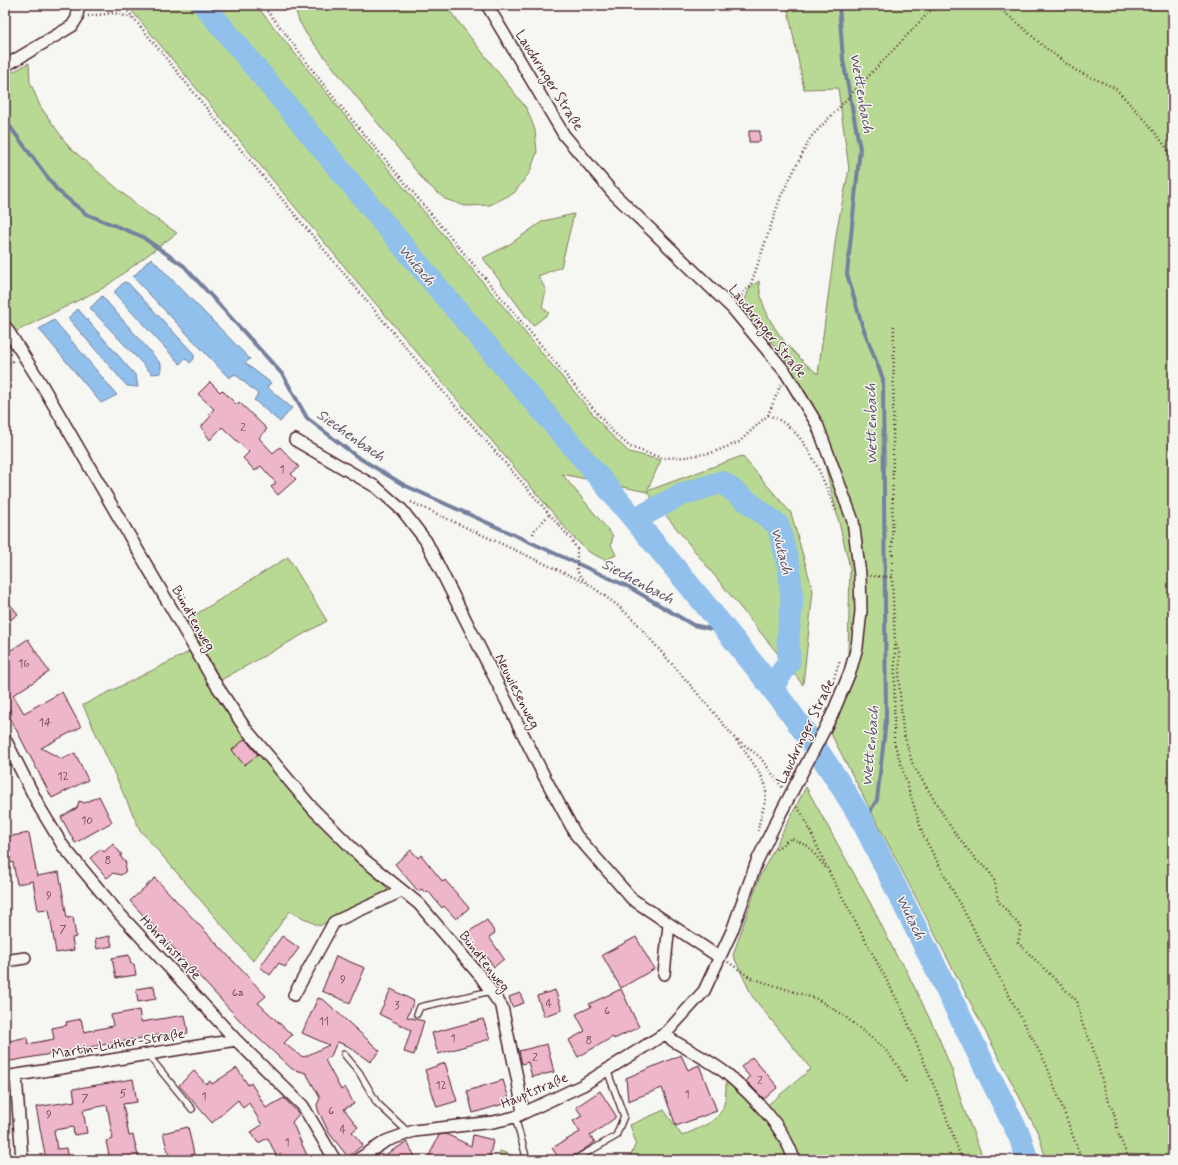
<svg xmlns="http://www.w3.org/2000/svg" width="1178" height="1165" viewBox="0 0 1178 1165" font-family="Mynerve,sans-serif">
	<rect width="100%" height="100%" fill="#f6f6f2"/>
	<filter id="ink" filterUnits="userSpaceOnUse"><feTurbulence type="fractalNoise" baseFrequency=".025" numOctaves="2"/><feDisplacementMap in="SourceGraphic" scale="8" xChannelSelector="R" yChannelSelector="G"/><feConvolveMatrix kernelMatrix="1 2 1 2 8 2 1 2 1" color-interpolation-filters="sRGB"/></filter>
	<g filter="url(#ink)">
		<path fill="#b8d993" stroke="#817c5f" d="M 127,5 L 256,5 L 371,148 L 608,432 L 629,452 L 661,460 L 647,491 L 742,456 L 791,513 L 813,591 L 803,685 L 647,492 L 562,474 L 613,536 L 611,545 L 616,555 L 605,560 L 589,552 L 574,538 L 354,278 Z
			M 294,5 L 445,5 L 527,109 L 535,130 L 537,152 L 530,172 L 514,193 L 490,205 L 465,206 L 445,199 L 425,182 L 307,35 L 299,21 Z
			M 787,5 L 1173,5 L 1173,1160 L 1046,1160 L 1039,1135 L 829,730 L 848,655 L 850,568 L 812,411 L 813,405 L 783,356 L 742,308 L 750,287 L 759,281 C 760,318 790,352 818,374 L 837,229 L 849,169 L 838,88 L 804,89 Z
			M 29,63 L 30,82 L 40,106 L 69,147 L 140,208 L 177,233 L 105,287 L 15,332 L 5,316 L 5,76 Z
			M 574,214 L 561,267 L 538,276 L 546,290 L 542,307 L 549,313 L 533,326 L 483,258 L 510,244 L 543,221 Z
			M 288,557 L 327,621 L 221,680 L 187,620 Z
			M 191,651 L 223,707 L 242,730 L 358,861 L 388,889 L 384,893 L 319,926 L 290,911 L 253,961 L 140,830 L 83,705 Z
			M 806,787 L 874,910 L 897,957 L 903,964 L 938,1036 L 952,1070 L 963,1107 L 984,1160 L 629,1160 L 636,1143 L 630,1125 L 664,1110 L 682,1136 C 715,1120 727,1121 726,1079 L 758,1113 L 811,1069 L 752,996 L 733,955 L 760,876 Z
			M 500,1151 L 522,1159 L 522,1160 L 499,1160 Z"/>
		<path fill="#90c0eb" stroke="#74809e" d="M 151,258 L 250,359 L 245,363 L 271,383 L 267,387 L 292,408 L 280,422 L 254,400 L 258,394 L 235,374 L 229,378 L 133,277 Z
			M 124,282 L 128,283 L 194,354 L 194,359 L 190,363 L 185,358 L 180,364 L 115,294 L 115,291 Z
			M 102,296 L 161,364 L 161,373 L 152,374 L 90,308 Z
			M 78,309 L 136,376 L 138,387 L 127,386 L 68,318 Z
			M 54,320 L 117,395 L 101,403 L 39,329 Z"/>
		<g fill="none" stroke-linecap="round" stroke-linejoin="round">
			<path stroke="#74809e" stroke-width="4" d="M 839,5 L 843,60 L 860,149 L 847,274 L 862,325 L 883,379 L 886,720 L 877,800 L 863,822
				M 5,120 L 57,190 L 86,214 L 141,236 L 184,266 L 283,375 L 307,418 L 356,456 L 404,485 L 629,587 L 693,625 L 730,633"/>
			<path stroke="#90c0eb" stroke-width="23" d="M 204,5 C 319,145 434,285 552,422 C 605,484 657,546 708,608 C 764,676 819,746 863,822 L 1020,1137 L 1027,1160
				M 636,519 L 680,495 L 722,482 L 778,525 L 789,567 L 792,600 L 788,638 L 789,662 L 772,687"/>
		</g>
		<path fill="#eeb6cb" stroke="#4a1f2b" d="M 749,131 L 760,131 L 760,142 L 749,142 Z
			M 210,382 L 220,392 L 222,390 L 237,405 L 239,402 L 267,429 L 259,438 L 273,453 L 280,447 L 299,467 L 291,474 L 296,479 L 278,495 L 271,487 L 276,483 L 261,466 L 255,471 L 243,458 L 249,452 L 222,427 L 210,440 L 201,427 L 211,416 L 209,414 L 214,409 L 198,394 Z
			M 5,598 L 18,614 L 5,624 Z
			M 28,639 L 49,672 L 13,695 L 24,713 L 62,692 L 81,727 L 41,748 L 62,759 L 75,753 L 88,780 L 52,798 L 9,716 L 12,714 L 5,703 L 5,654 Z
			M 245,739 L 258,755 L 244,765 L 232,750 Z
			M 99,796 L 112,822 L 75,843 L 61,817 L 77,808 L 79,801 L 85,803 Z
			M 29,833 L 37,876 L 59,872 L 67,918 L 73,917 L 76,937 L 72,938 L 74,950 L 56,953 L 49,909 L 38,910 L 33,881 L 17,884 L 13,862 L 10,863 L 6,837 Z
			M 113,844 L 122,855 L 120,856 L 126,863 L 125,872 L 121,875 L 113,873 L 107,878 L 90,858 L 101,849 L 104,852 Z
			M 411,850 L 418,858 L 421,855 L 443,882 L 445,880 L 469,908 L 456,919 L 444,906 L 442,908 L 428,891 L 425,893 L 422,889 L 418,891 L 395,864 Z
			M 155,878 L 266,996 L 258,1003 L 292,1035 L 284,1043 L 299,1055 L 304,1057 L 329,1045 L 302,1033 L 318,998 L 324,1000 L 380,1051 L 370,1062 L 348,1046 L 337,1042 L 331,1056 L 325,1060 L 341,1090 L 345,1087 L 354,1104 L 344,1109 L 358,1127 L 352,1132 L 363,1145 L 348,1157 L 329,1133 L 318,1110 L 317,1105 L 320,1098 L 306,1073 L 292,1069 L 245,1026 L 130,901 Z
			M 487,920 L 495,933 L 489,937 L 504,959 L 494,967 L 487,957 L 483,960 L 465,934 Z
			M 110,936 L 112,946 L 97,949 L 95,939 Z
			M 282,936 L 299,948 L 285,967 L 279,963 L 270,975 L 260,967 Z
			M 636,937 L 654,969 L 621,988 L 602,955 Z
			M 129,955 L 131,964 L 134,964 L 136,975 L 116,978 L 112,958 Z
			M 336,956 L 365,968 L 350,1003 L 322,991 Z
			M 154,986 L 156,999 L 138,1002 L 136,989 Z
			M 391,989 L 414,1001 L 407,1017 L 424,1021 L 414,1055 L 404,1052 L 411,1030 L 379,1014 Z
			M 621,989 L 639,1027 L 614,1039 L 613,1037 L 578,1057 L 569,1040 L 585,1031 L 576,1014 L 591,1007 L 589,1004 Z
			M 555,990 L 562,1010 L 544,1016 L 537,996 Z
			M 520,993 L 524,1003 L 512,1007 L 509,997 Z
			M 139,1010 L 141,1022 L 185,1015 L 188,1033 L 160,1037 L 159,1035 L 5,1062 L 5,1042 L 27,1037 L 28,1044 L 54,1039 L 52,1028 L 67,1025 L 66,1022 L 81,1019 L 84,1032 L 113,1026 L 111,1015 Z
			M 483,1019 L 490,1039 L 438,1054 L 432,1033 Z
			M 547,1044 L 554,1072 L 532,1077 L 528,1062 L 522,1064 L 519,1051 Z
			M 681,1055 L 688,1070 L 699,1065 L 717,1111 L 676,1126 L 662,1088 L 628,1101 L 626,1078 Z
			M 752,1057 L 778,1087 L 764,1099 L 746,1081 L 750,1077 L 741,1067 Z
			M 445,1063 L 457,1101 L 437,1107 L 425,1070 Z
			M 237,1068 L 248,1085 L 251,1083 L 266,1108 L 284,1098 L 299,1114 L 292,1122 L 309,1160 L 278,1160 L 268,1138 L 258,1143 L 251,1132 L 262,1125 L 249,1103 L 243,1108 L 238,1100 L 212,1123 L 179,1085 L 194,1071 L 206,1084 L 210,1081 L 212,1084 Z
			M 133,1079 L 137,1102 L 123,1104 L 129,1136 L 133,1135 L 139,1160 L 110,1160 L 106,1141 L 113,1139 L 107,1105 L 83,1110 L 87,1133 L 74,1135 L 73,1127 L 54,1130 L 57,1149 L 66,1148 L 68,1160 L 46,1160 L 36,1107 L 75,1101 L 73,1089 Z
			M 503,1080 L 510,1102 L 473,1113 L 467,1091 Z
			M 600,1091 L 615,1114 L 615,1118 L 590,1136 L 595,1142 L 568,1160 L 560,1160 L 552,1148 L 580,1132 L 573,1121 L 582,1116 L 576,1107 Z
			M 188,1127 L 194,1154 L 180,1157 L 181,1160 L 170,1160 L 163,1133 Z
			M 446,1134 L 471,1146 L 473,1135 L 493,1140 L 489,1160 L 427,1160 L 439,1135 Z
			M 407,1142 L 417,1160 L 376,1160 Z"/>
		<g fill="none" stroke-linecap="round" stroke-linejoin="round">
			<g stroke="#4a1f2b" stroke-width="8">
				<path id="lane" d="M 417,1014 L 420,1007 L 491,991
					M 344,1054 L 359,1072 L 377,1103 L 409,1133
					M 148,1055 L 192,1109
					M 515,1117 L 527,1160
					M 574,1160 L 616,1136 L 624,1116 L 607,1070"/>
			</g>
			<g stroke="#4a1f2b" stroke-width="14">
				<path id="street" d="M 487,5 L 564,135 L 613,193 L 733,309 L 786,373 L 817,424 L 853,521 L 860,575 L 861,611 L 857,647 L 850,672 L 832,715
					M 5,66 L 72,26 L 77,18 L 78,5
					M 5,326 L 42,385 L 213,680 L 245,728 L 313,809 L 362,858 L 419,904 L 481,977 L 502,1007 L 518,1082 L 523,1113
					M 295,440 L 376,487 L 402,510 L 426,541 L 544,776 L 576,835 L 632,899 L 719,957
					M 5,739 L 40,808 L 63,846 L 116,910 L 236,1040 L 303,1106 L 335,1160
					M 5,961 L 25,958
					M 664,974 L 669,924
					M 294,995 L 334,922 L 402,891
					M 666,1033 L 672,1040 C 690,1051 711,1061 727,1074 C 752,1095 785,1128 794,1160
					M 16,1075 L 22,1160
					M 5,1077 L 236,1040
					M 357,1160 L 386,1141 L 414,1131 L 493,1122 L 515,1117 L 583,1085 L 666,1033 L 704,991 L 732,931 L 757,861 L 774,826"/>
			</g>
			<path stroke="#4a1f2b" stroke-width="2.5" stroke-dasharray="1 3" stroke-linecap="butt" d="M 123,5 L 216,120 L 426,372 L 571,539 L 577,549 L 577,569 L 579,575 L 587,583 L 617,605 L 635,621 C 656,648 765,764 766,789 C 767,803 759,817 758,831
				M 262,5 C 289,36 312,71 338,103 C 429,212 521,320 611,430 L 630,447 L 662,458 L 685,457 L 711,453 L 739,442 L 768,415 L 781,384
				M 995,5 L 1019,24 L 1043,46 L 1075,70 L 1115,88 L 1146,121 L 1173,156
				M 88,16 L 115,13 L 132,18
				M 739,299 L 747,288 L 750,287 L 781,196 L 811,137 L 930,11 L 943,5
				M 5,365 L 9,364 L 14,360
				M 768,415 C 807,428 821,476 836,511
				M 411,502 L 584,582
				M 533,534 L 535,529 L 550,514
				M 870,576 L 892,577 L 894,324
				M 892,577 L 895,644 L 894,742 L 923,835 L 1046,1064 L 1082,1160
				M 896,645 L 900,655 L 899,682 L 903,731 L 913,765 L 954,832 L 977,861 L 988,869 L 995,882 L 998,901 L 1021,927 L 1018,943 L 1077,1001 L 1082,1023 L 1092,1045 L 1107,1098 L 1114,1113 L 1118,1133 L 1129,1160
				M 834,678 L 840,660
				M 738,740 L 760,757 L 782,787
				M 797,807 L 803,815 L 828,870 L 903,1011 L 941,1103 L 962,1160
				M 776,849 L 791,838 L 808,846 L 826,868
				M 728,962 L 751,978 L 817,999 L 843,1015 L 884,1048 L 898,1066 L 907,1084"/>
			<use href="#lane" stroke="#f6f6f2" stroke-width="5.5"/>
			<use href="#street" stroke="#f6f6f2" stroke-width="11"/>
			<g stroke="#4a1f2b" stroke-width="14" stroke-linecap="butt">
				<path id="street-bridge" d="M 774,826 L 832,715"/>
			</g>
			<use href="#street-bridge" stroke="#f6f6f2" stroke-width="11"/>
		</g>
	</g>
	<g text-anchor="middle" stroke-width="3" stroke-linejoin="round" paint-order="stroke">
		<g font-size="12" fill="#734553">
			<text x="243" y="431">2</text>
			<text x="282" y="473">1</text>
			<text x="24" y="667">16</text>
			<text x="45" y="726">14</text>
			<text x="63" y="780">12</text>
			<text x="87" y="824">10</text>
			<text x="108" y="864">8</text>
			<text x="49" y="899">9</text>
			<text x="63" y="933">7</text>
			<text x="343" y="983">9</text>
			<text x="238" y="996">6a</text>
			<text x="549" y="1007">4</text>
			<text x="397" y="1009">3</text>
			<text x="607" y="1014">6</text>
			<text x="324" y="1025">11</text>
			<text x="453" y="1042">1</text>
			<text x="589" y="1044">8</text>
			<text x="535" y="1061">2</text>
			<text x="760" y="1084">2</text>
			<text x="441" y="1089">12</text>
			<text x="123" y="1097">5</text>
			<text x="687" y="1098">1</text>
			<text x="204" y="1100">1</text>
			<text x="85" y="1102">7</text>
			<text x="331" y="1114">6</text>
			<text x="49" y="1118">9</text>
			<text x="343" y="1133">4</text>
			<text x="287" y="1146">1</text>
		</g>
		<g font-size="14" fill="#4a1f2b" stroke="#f6f6f2">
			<text transform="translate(550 80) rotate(58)" y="5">Lauchringer Straße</text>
			<text transform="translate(768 331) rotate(51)" y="5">Lauchringer Straße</text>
			<text transform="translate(194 618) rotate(60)" y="5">Bündtenweg</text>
			<text transform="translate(518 691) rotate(63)" y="5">Neuwiesenweg</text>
			<text transform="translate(805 731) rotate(-64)" y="5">Lauchringer Straße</text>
			<text transform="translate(171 947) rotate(47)" y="5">Hohrainstraße</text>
			<text transform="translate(485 961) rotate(52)" y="5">Bündtenweg</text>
			<text transform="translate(118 1043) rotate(-9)" y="5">Martin-Luther-Straße</text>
			<text transform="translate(534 1090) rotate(-23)" y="5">Hauptstraße</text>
		</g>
		<g font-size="15" font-style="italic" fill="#5f4f65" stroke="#f6f6f2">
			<text transform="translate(862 93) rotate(80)" y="5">Wettenbach</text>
			<text transform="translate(417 265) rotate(50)" y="5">Wutach</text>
			<text transform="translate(871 424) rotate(-91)" y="5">Wettenbach</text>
			<text transform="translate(351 435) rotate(35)" y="5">Siechenbach</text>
			<text transform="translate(782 551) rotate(75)" y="5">Wutach</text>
			<text transform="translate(638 581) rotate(28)" y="5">Siechenbach</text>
			<text transform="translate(870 746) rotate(-85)" y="5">Wettenbach</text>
			<text transform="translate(911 917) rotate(64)" y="5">Wutach</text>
		</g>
	</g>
	<rect width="1178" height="1165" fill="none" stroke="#f6f6f2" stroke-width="20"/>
	<rect x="10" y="10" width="1158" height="1145" fill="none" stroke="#4a1f2b" stroke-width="1.5" filter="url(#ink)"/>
</svg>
